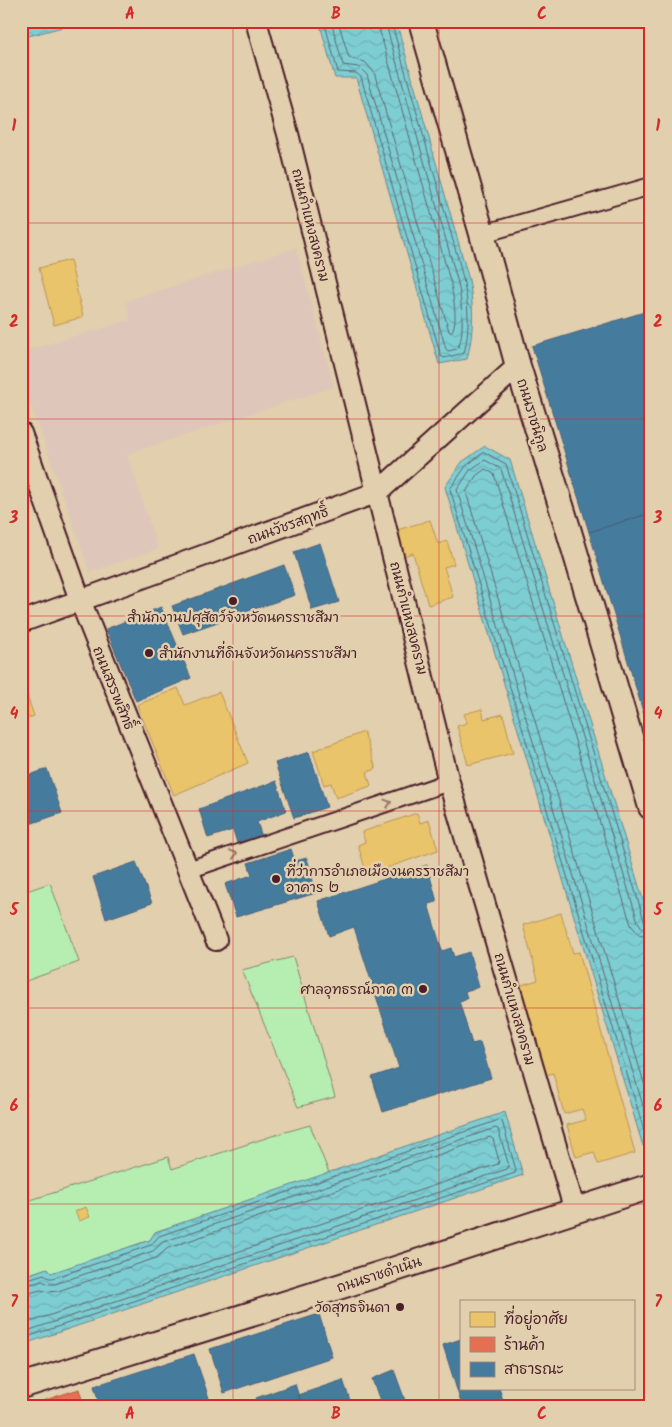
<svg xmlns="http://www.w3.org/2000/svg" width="672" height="1427" viewBox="0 0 672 1427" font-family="Kalam,'Playpen Sans Thai',sans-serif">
	<defs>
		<pattern id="water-waves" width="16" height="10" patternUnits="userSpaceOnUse" patternTransform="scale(1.25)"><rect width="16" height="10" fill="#7dced3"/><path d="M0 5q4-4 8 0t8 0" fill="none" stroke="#6eb0b5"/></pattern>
	</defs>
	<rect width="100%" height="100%" fill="#e2cfad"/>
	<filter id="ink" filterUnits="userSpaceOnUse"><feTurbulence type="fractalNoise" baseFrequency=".02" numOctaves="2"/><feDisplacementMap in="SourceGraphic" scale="10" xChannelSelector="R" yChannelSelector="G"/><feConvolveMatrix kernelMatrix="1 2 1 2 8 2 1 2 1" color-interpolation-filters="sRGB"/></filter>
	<g filter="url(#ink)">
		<path fill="#dfc6ba" d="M 296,248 L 334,387 L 127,454 L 158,549 L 90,572 L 21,376 L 21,352 L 130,320 L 125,301 Z"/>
		<path fill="#b6eeb2" stroke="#80866e" d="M 50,883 L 79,962 L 23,982 L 21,977 L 21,893 Z
			M 293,957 L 335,1097 L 298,1107 L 242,970 Z
			M 310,1125 L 329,1173 L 155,1232 L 150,1240 L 51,1274 L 47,1268 L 21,1277 L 21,1203 L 168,1157 L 172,1169 L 275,1135 Z"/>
		<path fill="url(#water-waves)" stroke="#698890" d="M 21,21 L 85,21 L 21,38 Z
			M 319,21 L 396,21 L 469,280 C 474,307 474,332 467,359 L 439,364 L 356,78 L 335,78 Z
			M 485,446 L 510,460 L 651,926 L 651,1144 L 643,1146 L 445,487 L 462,462 Z
			M 505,1112 L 523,1175 L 21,1345 L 21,1277 L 47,1268 L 51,1273 L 150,1240 L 155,1232 Z"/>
		<path fill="#e9c46a" stroke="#b99257" d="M 70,260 L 83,317 L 54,325 L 39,268 Z
			M 642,315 L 651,346 L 651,458 L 611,324 Z
			M 430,520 L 438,544 L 447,541 L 454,564 L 444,567 L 453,597 L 428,605 L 413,553 L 404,556 L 397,530 Z
			M 24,687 L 34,716 L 21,721 L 21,688 Z
			M 178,688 L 185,705 L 219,692 L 248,763 L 174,795 L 137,705 Z
			M 482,709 L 484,719 L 503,714 L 513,753 L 468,765 L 457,726 L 467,723 L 464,714 Z
			M 364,732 L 376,769 L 367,772 L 371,786 L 336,798 L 331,783 L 324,785 L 313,751 Z
			M 417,813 L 420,823 L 429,820 L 438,850 L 367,875 L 358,845 L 365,842 L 362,832 Z
			M 561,913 L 573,953 L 579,952 L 635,1153 L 598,1164 L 594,1152 L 576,1157 L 567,1125 L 586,1120 L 582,1109 L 564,1114 L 553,1073 L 544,1076 L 518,986 L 538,980 L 523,925 Z
			M 86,1207 L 90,1217 L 79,1221 L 75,1211 Z"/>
		<path fill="#e76f51" stroke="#b85746" d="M 79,1389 L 84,1406 L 27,1406 Z"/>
		<path fill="#457b9d" stroke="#465f7b" d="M 651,310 L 651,513 L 589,532 L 532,346 Z
			M 651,513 L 651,738 L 589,532 Z
			M 320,543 L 339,602 L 312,610 L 294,552 Z
			M 284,565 L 295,595 L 183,634 L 172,606 Z
			M 161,607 L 191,678 L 136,701 L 106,629 Z
			M 309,752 L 327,807 L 294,818 L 275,763 Z
			M 47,769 L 62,813 L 21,827 L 21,778 Z
			M 276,781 L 286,811 L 257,822 L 262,837 L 238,846 L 233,830 L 208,838 L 199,809 Z
			M 291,849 L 295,861 L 307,858 L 316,893 L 236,917 L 225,884 L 252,875 L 248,863 Z
			M 136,862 L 152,903 L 106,919 L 93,877 Z
			M 427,865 L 437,902 L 428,904 L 442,951 L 451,948 L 454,957 L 469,952 L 479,987 L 465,991 L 467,999 L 459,1001 L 472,1044 L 480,1042 L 491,1078 L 383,1112 L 372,1077 L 399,1068 L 354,927 L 329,936 L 318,901 Z
			M 319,1314 L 332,1357 L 224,1393 L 210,1349 Z
			M 461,1339 L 461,1388 L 499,1388 L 505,1406 L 462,1406 L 443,1345 Z
			M 194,1354 L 209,1398 L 186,1406 L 100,1406 L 94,1386 Z
			M 394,1370 L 407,1406 L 382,1406 L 372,1379 Z
			M 343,1380 L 352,1406 L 302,1406 L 298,1395 Z
			M 295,1384 L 301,1403 L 296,1406 L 260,1406 L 256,1398 Z"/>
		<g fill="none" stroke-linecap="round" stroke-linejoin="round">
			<path stroke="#5e656e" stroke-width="1" d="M 324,21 L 338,72 L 356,73 L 361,77 L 441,356 L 444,358 L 464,353 C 472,322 467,293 459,262 L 391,21
				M 331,21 L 343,65 L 359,67 L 367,75 L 446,349 L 448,351 L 457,349 C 466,336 461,299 458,283 L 385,21
				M 338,21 L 349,58 L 365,62 L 374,72 L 449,331 L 451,333 C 459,321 453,298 451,284 L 377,21
				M 651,924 L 646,923 L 644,920 L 506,464 L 484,452 L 466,466 L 450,489 L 646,1137 L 651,1139
				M 651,930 L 643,929 L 638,922 L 501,469 L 485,460 L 470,470 L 457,490 L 651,1132
				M 651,938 L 639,935 L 631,925 L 494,474 L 485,469 L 476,476 L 466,492 L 651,1106
				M 21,1281 L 44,1274 L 49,1278 L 53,1278 L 151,1245 L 159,1236 L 499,1120 L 502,1121 L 516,1170 L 515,1173 L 21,1339
				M 21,1287 L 42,1281 L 49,1284 L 55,1284 L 153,1251 L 163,1242 L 495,1128 L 498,1129 L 509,1166 L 507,1169 L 21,1333
				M 21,1295 L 41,1290 L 49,1292 L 58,1291 L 156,1258 L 168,1248 L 490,1137 L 493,1139 L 499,1161 L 498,1164 L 21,1325"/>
			<g stroke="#4a1f2b" stroke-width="20">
				<path id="minor" d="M 482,234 L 651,186
					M 188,870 L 449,782"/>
			</g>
			<g stroke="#4a1f2b" stroke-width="24">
				<path id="tertiary" d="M 256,21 L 288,134 L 449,782 L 575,1211
					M 21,433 L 80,600 L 216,940
					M 21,622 L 378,492 L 518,366"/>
			</g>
			<g stroke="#4a1f2b" stroke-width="28">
				<path id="secondary" d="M 421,21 L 482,234 L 518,366 L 567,525 L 651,807
					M 21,1386 L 383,1273 L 651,1186"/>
			</g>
			<use href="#minor" stroke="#e2cfad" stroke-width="16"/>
			<use href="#tertiary" stroke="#e2cfad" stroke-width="20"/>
			<use href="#secondary" stroke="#e2cfad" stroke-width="24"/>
		</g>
		<defs><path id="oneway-chevron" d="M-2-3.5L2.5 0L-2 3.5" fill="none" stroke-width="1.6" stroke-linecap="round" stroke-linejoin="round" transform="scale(1.25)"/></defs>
		<g stroke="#96776c">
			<use href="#oneway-chevron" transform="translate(388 803) rotate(-18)"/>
			<use href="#oneway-chevron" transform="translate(234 854) rotate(-18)"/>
		</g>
	</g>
	<path fill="none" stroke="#d62828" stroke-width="1" stroke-opacity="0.55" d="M 233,21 L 233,1406M 439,21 L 439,1406M 21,223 L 651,223M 21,419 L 651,419M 21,616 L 651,616M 21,811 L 651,811M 21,1008 L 651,1008M 21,1204 L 651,1204"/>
	<g fill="#4a1f2b" stroke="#e2cfad" stroke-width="2">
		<circle cx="233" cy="601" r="5"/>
		<circle cx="149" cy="653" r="5"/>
		<circle cx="276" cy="879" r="5"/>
		<circle cx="423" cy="989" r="5"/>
		<circle cx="400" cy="1307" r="5"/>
	</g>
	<g text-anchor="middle" stroke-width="5" stroke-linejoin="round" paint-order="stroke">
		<g font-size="14" fill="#4a1f2b" stroke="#e2cfad">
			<text transform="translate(311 225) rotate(76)" y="5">ถนนกำแหงสงคราม</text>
			<text transform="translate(533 415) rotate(73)" y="5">ถนนราชนิกูล</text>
			<text transform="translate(288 525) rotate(-20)" y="5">ถนนวัชรสฤทธิ์</text>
			<text transform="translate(409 618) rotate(76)" y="5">ถนนกำแหงสงคราม</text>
			<text transform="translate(114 688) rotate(68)" y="5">ถนนสรรพสิทธิ์</text>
			<text transform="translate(515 1009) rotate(74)" y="5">ถนนกำแหงสงคราม</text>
			<text transform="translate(379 1274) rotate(-18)" y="5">ถนนราชดำเนิน</text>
		</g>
		<g font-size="14" fill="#4a1f2b" stroke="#e2cfad" text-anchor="start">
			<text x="233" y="622" text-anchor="middle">สำนักงานปศุสัตว์จังหวัดนครราชสีมา</text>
			<text x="159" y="658">สำนักงานที่ดินจังหวัดนครราชสีมา</text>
			<text x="286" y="876">ที่ว่าการอำเภอเมืองนครราชสีมา<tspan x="286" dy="16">อาคาร ๒</tspan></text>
			<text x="413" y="994" text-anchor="end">ศาลอุทธรณ์ภาค ๓</text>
			<text x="390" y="1312" text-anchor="end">วัดสุทธจินดา</text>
		</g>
	</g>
	<rect width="672" height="1427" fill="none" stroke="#e2cfad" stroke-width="55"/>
	<rect x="460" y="1300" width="175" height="90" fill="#e2cfad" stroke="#a58979"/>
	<rect x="470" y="1312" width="25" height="15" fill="#e9c46a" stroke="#a58979"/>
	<text x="504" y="1324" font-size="15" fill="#4a1f2b">ที่อยู่อาศัย</text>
	<rect x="470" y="1337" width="25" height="15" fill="#e76f51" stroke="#a58979"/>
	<text x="504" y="1350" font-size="15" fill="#4a1f2b">ร้านค้า</text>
	<rect x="470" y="1362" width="25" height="15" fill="#457b9d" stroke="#a58979"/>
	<text x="504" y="1374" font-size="15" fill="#4a1f2b">สาธารณะ</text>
	<rect x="28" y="28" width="616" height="1372" fill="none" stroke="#d62828" stroke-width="2"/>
	<g font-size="16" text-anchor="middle" font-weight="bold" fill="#d62828">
		<text x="130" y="19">A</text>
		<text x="336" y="19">B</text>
		<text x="542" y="19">C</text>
		<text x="14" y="131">1</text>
		<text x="658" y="131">1</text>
		<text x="14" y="327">2</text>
		<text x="658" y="327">2</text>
		<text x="14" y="523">3</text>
		<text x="658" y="523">3</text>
		<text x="14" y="719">4</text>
		<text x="658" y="719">4</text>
		<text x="14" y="915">5</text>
		<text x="658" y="915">5</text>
		<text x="14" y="1111">6</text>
		<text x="658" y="1111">6</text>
		<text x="14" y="1307">7</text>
		<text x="658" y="1307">7</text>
		<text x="130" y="1419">A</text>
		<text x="336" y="1419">B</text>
		<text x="542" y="1419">C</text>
	</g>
</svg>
